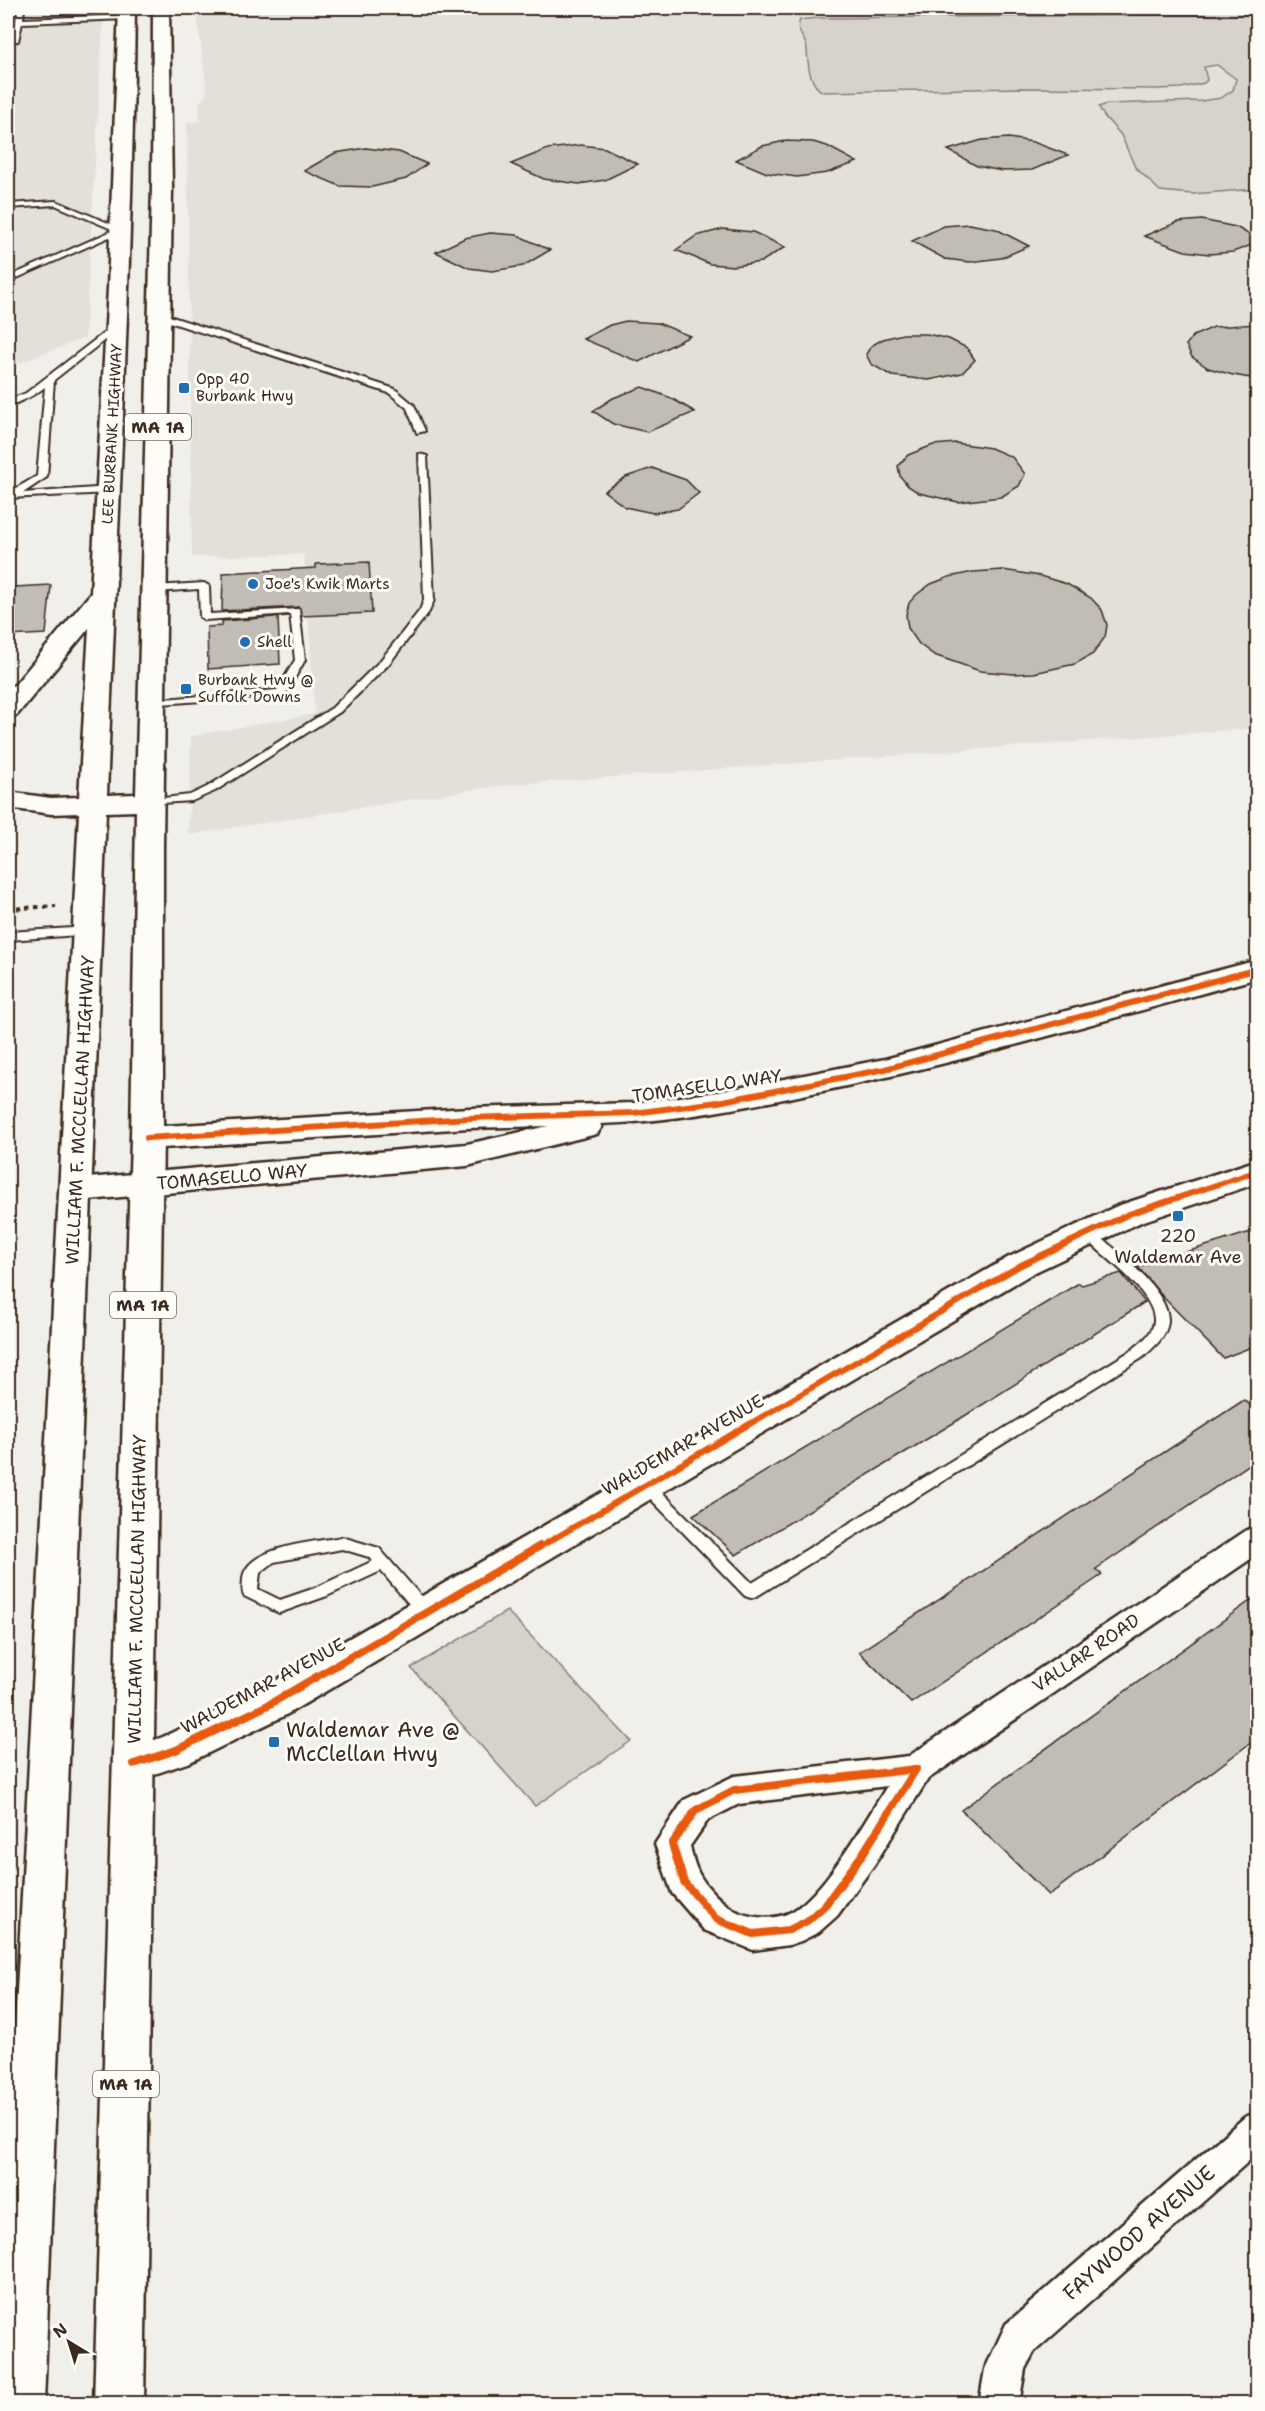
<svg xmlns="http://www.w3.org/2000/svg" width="1265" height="2411" viewBox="0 0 1265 2411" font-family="'Shantell Sans',sans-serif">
	<rect width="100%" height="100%" fill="#f1efea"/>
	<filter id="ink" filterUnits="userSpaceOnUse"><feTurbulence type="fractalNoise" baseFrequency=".0167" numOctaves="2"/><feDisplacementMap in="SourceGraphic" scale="12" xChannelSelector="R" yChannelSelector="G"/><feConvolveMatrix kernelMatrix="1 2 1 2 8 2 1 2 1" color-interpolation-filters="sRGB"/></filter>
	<g filter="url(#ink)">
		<path fill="#e3e0da" d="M 8,8 L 104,8 L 85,338 L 8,367 Z
			M 196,8 L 1257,8 L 1257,728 L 496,786 L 188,835 L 191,736 L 315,714 L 304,554 L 192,557 L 187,123 L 200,121 L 199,103 L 207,93 Z"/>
		<path fill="#d7d2cc" stroke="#897e75" stroke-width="1.5" d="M 1164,15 L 1257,15 L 1257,189 L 1192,194 L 1160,191 L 1135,167 L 1121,135 L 1104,116 L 1099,107 L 1107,104 L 1201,101 L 1221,98 L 1233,90 L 1236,79 L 1217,65 L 1204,67 L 1207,80 L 1204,83 L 1181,88 L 1158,89 L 1019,88 L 823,92 C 809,85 808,64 807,50 C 807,38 794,33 800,20 L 818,18 Z
			M 507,1611 L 631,1741 L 535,1806 L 411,1668 Z"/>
		<path fill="#c1bcb4" stroke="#3b2a1e" stroke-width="1.5" d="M 1009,138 L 1033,142 L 1068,155 L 1032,170 L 1002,171 L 977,166 L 948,150 L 982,140 Z
			M 785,141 L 813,142 L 827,146 L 857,162 L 827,173 L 797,177 L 767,173 L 736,160 L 762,146 Z
			M 581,145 L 605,148 L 638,164 L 605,180 L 579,184 L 544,179 L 511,164 L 548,149 Z
			M 366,148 L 399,152 L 427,164 L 406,179 L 372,187 L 340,186 L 304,171 L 335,153 Z
			M 1202,220 L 1236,227 L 1257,239 L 1257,243 L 1233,252 L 1209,254 L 1185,251 L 1144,236 L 1178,222 Z
			M 969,224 L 996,229 L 1029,246 L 1001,258 L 970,262 L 945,259 L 912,241 L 944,226 Z
			M 723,229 L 753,232 L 785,247 L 761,262 L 733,266 L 710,264 L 676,250 L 696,236 Z
			M 490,233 L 517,235 L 550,250 L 523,266 L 492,271 L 469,268 L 436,252 L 465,238 Z
			M 626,321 L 658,323 L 690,336 L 639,362 L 583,339 L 610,325 Z
			M 1257,324 L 1257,379 L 1233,375 L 1208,368 L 1192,357 L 1186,345 L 1193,336 L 1214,327 Z
			M 903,334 L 927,334 L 949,339 L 967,348 L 975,360 L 962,373 L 929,380 L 892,376 L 871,364 L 866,354 L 871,346 L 883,339 Z
			M 642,387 L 671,398 L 695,412 L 647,432 L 613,424 L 593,411 L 613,398 Z
			M 956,443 L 991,448 L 1012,457 L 1025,474 L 1019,486 L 1001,497 L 958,502 L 919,493 L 908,486 L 900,476 L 898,466 L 908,455 L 933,445 Z
			M 652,468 L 686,480 L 699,493 L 678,509 L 653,513 L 625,507 L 604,491 L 626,477 Z
			M 369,562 L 372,613 L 302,616 L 299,607 L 222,611 L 223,573 L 316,568 L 316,564 Z
			M 1003,570 L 1040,576 L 1067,584 L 1091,598 L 1102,610 L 1107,625 L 1105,637 L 1093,654 L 1075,664 L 1034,673 L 1013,674 L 980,671 L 934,655 L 919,644 L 908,628 L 906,615 L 909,603 L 916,595 L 931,584 L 949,577 L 973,572 Z
			M 51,585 L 46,634 L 8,636 L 14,587 Z
			M 288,616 L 278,617 L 280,664 L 208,669 L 207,627 L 222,626 L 222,621 Z
			M 1257,1230 L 1257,1345 L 1223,1358 L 1163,1297 L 1138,1267 Z
			M 1121,1273 L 1145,1302 L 955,1422 L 736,1555 L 693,1515 L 1079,1283 L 1082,1285 Z
			M 1244,1400 L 1257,1411 L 1257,1459 L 1096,1569 L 1102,1575 L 911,1703 L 859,1652 Z
			M 1257,1596 L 1257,1738 L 1049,1895 L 961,1810 Z"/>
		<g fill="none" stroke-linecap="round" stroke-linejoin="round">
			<g stroke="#3b2a1e" stroke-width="4">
				<path id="service" d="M 18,8 L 24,8 L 23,19 L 127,15 L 130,17 L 127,19 L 22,23 L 18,41 L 8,42 L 8,38 L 13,38 Z
					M 56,201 L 125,230 L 8,282 L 8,277 L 114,230 L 55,205 L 8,208 L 8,204 Z
					M 160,313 L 395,389 L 414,405 L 425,431 L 417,433 L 407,408 L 389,393 L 157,318 L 156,316 Z
					M 113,326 L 120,328 L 54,380 L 47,477 L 23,493 L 110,487 L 115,490 L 110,493 L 8,498 L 8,493 L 37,476 L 45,387 C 33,396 22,402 8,406 L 8,400 L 26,393 Z
					M 419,454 L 427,456 L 434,600 L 429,612 L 388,665 L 340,712 L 215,791 L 192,801 L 146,804 L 146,800 L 190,795 L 207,787 L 332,708 L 380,661 L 420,610 L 424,600 Z
					M 204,583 L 209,586 L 210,614 L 299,609 L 305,660 L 285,695 L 147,705 L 147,701 L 151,700 L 277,690 L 295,660 L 290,614 L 205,620 L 200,617 L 199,589 L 155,592 L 150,589 L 155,586 Z
					M 28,681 L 33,684 L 32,686 L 8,693 L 8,687 Z
					M 89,927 L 93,928 L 95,931 L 93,934 L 8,940 L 8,932 Z
					M 1087,1228 L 1092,1230 C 1113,1248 1169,1290 1168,1321 C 1167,1337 1153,1348 1142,1358 L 757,1596 L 751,1598 L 745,1596 L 640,1488 L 637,1484 L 640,1480 L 650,1480 L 752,1583 L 1132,1350 C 1141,1342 1153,1334 1154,1321 C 1156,1294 1101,1253 1082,1236 L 1080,1233 Z
					M 342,1537 L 379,1548 L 432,1609 L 434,1613 L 432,1617 L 426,1619 L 420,1617 L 381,1571 L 327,1596 L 279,1613 L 244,1596 C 241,1590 243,1585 243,1578 C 247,1546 316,1542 342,1537 ZM 342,1549 L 369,1557 L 373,1561 L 315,1588 L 280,1600 L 258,1589 L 260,1573 L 274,1562 Z"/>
			</g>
			<g stroke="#3b2a1e" stroke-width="5">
				<path id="minor" d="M 1258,1526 L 1258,1554 L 928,1779 L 874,1865 L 837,1916 L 819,1932 L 801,1941 L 789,1945 L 753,1950 L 704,1930 L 672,1893 L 655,1844 L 684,1800 L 734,1776 L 909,1756 L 1247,1530 ZM 887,1786 C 866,1820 826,1891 793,1911 C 778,1920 756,1919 740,1913 C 726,1907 705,1887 698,1872 C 694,1864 692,1855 690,1846 L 708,1820 L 739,1804 Z
					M 1258,2112 L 1258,2153 L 1034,2352 L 1025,2369 L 1019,2404 L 979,2404 L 985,2369 L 1006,2324 L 1245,2117 Z"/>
			</g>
			<g stroke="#3b2a1e" stroke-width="5">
				<path id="tertiary" d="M 1258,960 L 1258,978 C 1107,1019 956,1065 803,1095 C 736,1109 669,1122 600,1124 L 602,1127 L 597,1134 L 467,1166 L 77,1201 L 65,1198 L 61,1190 L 65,1182 L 77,1179 L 467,1144 L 548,1126 L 469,1128 L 147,1149 L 136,1146 L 131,1138 L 136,1130 L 147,1127 L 469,1108 L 634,1103 L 718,1092 L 885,1059 Z
					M 1258,1160 L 1258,1183 L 1141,1222 L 1033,1273 L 284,1716 L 190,1762 L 134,1781 L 120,1776 L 114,1764 L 120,1752 L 163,1737 L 256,1692 L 1009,1257 L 1117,1206 Z"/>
			</g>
			<g stroke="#3b2a1e" stroke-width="5">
				<path id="trunk" d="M 119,8 L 135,8 C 132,271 117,533 107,795 L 136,794 L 152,187 L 153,8 L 169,8 L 172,187 L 163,846 L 163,1138 L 144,2404 L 94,2404 L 131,1138 L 136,811 L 106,812 L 44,2404 L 8,2404 L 8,2161 L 79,813 L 51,814 L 8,808 L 8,792 L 51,798 L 79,797 L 89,628 L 17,715 L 8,717 L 8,693 L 91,593 L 108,288 Z"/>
			</g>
			<path stroke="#3b2a1e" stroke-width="4" stroke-dasharray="4.5 4.5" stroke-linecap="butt" d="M 8,909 L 56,906"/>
			<use href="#service" fill="#fdfcf7" fill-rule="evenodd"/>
			<use href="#minor" fill="#fdfcf7" fill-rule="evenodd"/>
			<use href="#tertiary" fill="#fdfcf7" fill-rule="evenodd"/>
			<use href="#trunk" fill="#fdfcf7" fill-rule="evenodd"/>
			<g stroke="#fdfcf7" stroke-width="10">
				<path id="cycleway-far1" d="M 147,1138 L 469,1118 L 634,1113 L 718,1102 L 885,1069 L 1258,969
					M 538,1548 L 1021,1265 L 1129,1214 L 1258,1171"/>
			</g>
			<g stroke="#fdfcf7" stroke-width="11">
				<path id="cycleway" d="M 134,1764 L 176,1750 L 270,1704 L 540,1546
					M 916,1769 L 862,1855 L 825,1905 L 807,1921 L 789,1930 L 753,1934 L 716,1919 L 684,1882 L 672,1844 L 696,1810 L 734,1790 Z"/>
			</g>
			<use href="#cycleway-far1" stroke="#e8590c" stroke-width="6"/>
			<use href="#cycleway" stroke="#e8590c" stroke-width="8"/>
		</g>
	</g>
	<g fill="#1f6fb2" stroke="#fdfcf7" stroke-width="2">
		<rect x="178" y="382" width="12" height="12" rx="3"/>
		<circle cx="253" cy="584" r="6"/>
		<circle cx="245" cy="642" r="6"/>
		<rect x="180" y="683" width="12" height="12" rx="3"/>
		<rect x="1172" y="1210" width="12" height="12" rx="3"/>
		<rect x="268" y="1736" width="12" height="12" rx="3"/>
	</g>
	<g text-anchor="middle" stroke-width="6" stroke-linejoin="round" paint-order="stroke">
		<g font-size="15" fill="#3b2a1e" stroke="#fdfcf7" text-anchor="start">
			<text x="196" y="384">Opp 40<tspan x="196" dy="17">Burbank Hwy</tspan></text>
			<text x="265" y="589">Joe's Kwik Marts</text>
			<text x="257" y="647">Shell</text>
			<text x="198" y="685">Burbank Hwy @<tspan x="198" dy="17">Suffolk Downs</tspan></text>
		</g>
		<g font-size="15" fill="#3b2a1e" stroke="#fdfcf7">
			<text transform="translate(112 434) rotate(-87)" y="5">LEE BURBANK HIGHWAY</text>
		</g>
		<g fill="#fdfcf7" stroke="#75695f" stroke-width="1.5">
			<rect x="125" y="414" width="66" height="26" rx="4.5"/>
			<rect x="110" y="1292" width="66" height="26" rx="4.5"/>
			<rect x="93" y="2071" width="66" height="26" rx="4.5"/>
		</g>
		<g font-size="16" font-weight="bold" fill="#3b2a1e">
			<text x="158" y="433">MA 1A</text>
			<text x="143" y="1311">MA 1A</text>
			<text x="126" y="2090">MA 1A</text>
		</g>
		<g font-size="18" fill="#3b2a1e" stroke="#fdfcf7">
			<text transform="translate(707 1086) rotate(-8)" y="6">TOMASELLO WAY</text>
			<text transform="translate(80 1110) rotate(-87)" y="6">WILLIAM F. MCCLELLAN HIGHWAY</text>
			<text transform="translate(232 1177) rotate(-5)" y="6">TOMASELLO WAY</text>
			<text transform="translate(683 1445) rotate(-30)" y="6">WALDEMAR AVENUE</text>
			<text transform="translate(137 1589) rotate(-89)" y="6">WILLIAM F. MCCLELLAN HIGHWAY</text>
			<text transform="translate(1086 1653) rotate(-34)" y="6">VALLAR ROAD</text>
			<text transform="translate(263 1686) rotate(-28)" y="6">WALDEMAR AVENUE</text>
		</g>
		<g font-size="18" fill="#3b2a1e" stroke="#fdfcf7">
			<text x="1178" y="1242">220<tspan x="1178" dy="21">Waldemar Ave</tspan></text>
		</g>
		<g font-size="21" fill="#3b2a1e" stroke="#fdfcf7" text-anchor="start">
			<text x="286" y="1737">Waldemar Ave @<tspan x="286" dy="24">McClellan Hwy</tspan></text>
		</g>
		<g font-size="21" fill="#3b2a1e" stroke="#fdfcf7">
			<text transform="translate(1139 2233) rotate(-41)" y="7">FAYWOOD AVENUE</text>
		</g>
	</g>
	<rect width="1265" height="2411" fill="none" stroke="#fdfcf7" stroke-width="30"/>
	<rect x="15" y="15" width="1235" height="2381" fill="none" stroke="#3b2a1e" stroke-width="2" filter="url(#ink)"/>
	<g transform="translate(69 2342) rotate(322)" stroke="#fdfcf7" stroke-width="4.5" paint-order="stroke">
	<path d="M0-4.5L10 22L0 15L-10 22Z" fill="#3b2a1e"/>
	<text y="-9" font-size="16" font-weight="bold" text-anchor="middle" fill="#3b2a1e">N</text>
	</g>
</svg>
